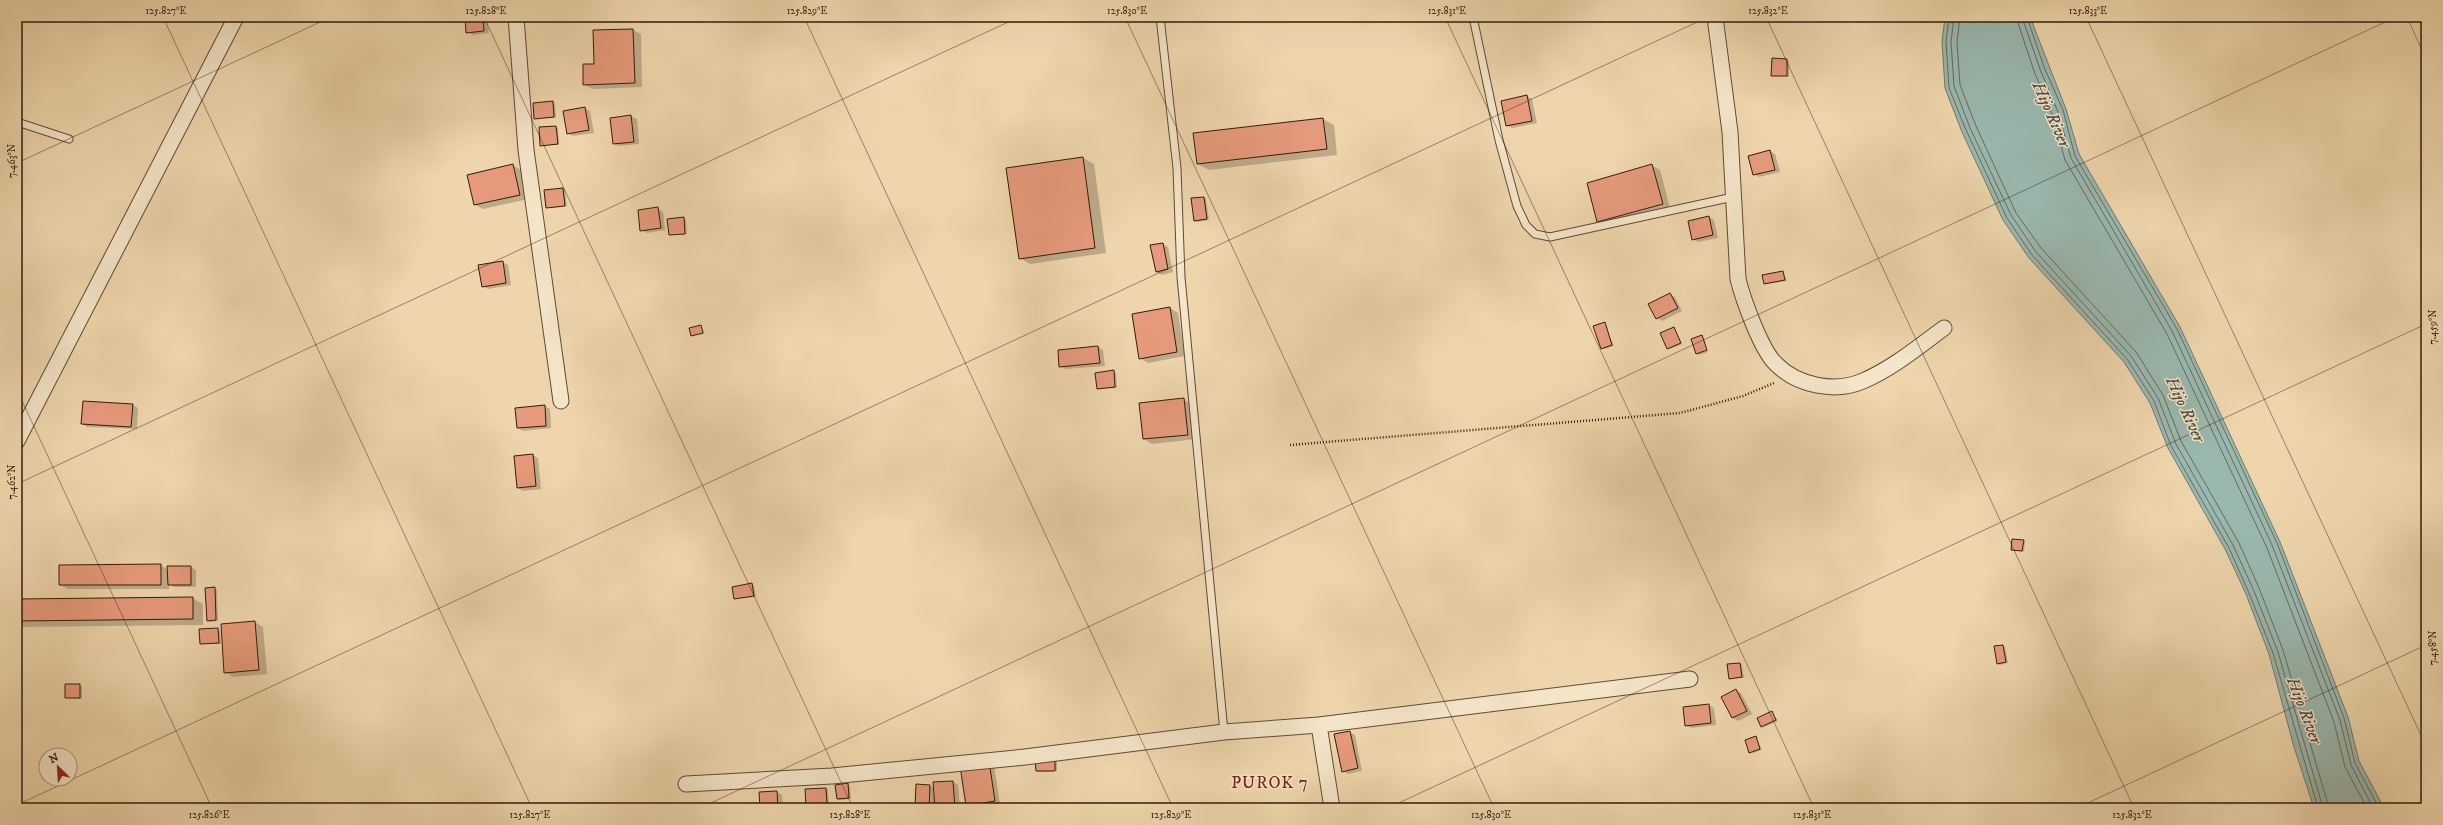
<svg xmlns="http://www.w3.org/2000/svg" width="2443" height="825" viewBox="0 0 2443 825" font-family="'IM FELL DW Pica',serif">
	<rect width="100%" height="100%" fill="#eed5ab"/>
	<filter id="stains"><feTurbulence type="fractalNoise" baseFrequency=".005" numOctaves="4"/><feColorMatrix values="0 0 0 0 .2 0 0 0 0 .09 0 0 0 0 .02 0 0 0 .5 -.17"/></filter>
	<radialGradient id="worn" r=".72"><stop offset=".6" stop-color="#630" stop-opacity="0"/><stop offset="1" stop-color="#630" stop-opacity=".3"/></radialGradient>
	<path fill="#9ab8af" stroke="#707a6e" d="M 1945,17 L 2030,17 L 2066,109 L 2079,154 L 2180,327 L 2280,542 L 2348,717 L 2359,761 L 2384,808 L 2314,808 L 2294,747 L 2269,654 L 2246,594 L 2225,549 L 2168,448 L 2150,403 L 2124,362 L 2029,258 L 2003,220 L 1962,132 L 1945,88 L 1942,42 Z"/>
	<path fill="#0003" d="M 466,17 L 487,17 L 489,33 L 473,35 L 467,32 Z
		M 633,30 L 641,34 L 642,87 L 592,89 L 584,84 Z
		M 1773,59 L 1789,61 L 1789,77 L 1772,75 Z
		M 1527,96 L 1532,99 L 1537,123 L 1512,128 L 1507,125 Z
		M 553,102 L 555,104 L 556,118 L 535,118 Z
		M 585,108 L 590,111 L 594,133 L 573,136 L 568,133 Z
		M 631,116 L 637,119 L 639,144 L 619,146 L 613,143 L 611,119 Z
		M 1323,119 L 1334,125 L 1337,155 L 1209,170 L 1198,164 Z
		M 556,127 L 558,128 L 559,145 L 541,145 Z
		M 1770,151 L 1775,154 L 1780,172 L 1759,177 L 1754,174 Z
		M 1083,158 L 1094,164 L 1106,253 L 1030,264 L 1020,258 Z
		M 513,165 L 521,170 L 528,199 L 483,209 L 475,205 L 468,175 Z
		M 1651,165 L 1660,170 L 1670,208 L 1606,226 L 1598,221 Z
		M 563,189 L 565,190 L 567,206 L 547,207 Z
		M 1204,198 L 1206,199 L 1209,220 L 1197,222 L 1195,220 Z
		M 658,209 L 663,212 L 665,230 L 647,233 L 641,230 Z
		M 1709,217 L 1714,220 L 1718,238 L 1698,242 L 1693,239 Z
		M 683,218 L 686,220 L 687,234 L 670,235 Z
		M 1163,244 L 1168,247 L 1173,272 L 1162,275 L 1156,272 Z
		M 502,262 L 508,265 L 511,285 L 488,289 L 483,286 Z
		M 1783,272 L 1787,281 L 1765,284 Z
		M 1670,294 L 1675,297 L 1682,311 L 1662,321 L 1657,318 Z
		M 1170,308 L 1178,313 L 1185,356 L 1148,363 L 1140,358 Z
		M 1604,323 L 1614,346 L 1604,349 L 1602,348 Z
		M 701,326 L 705,334 L 692,335 Z
		M 1674,328 L 1682,344 L 1670,349 L 1668,348 Z
		M 1702,336 L 1708,352 L 1699,355 L 1697,353 Z
		M 1098,347 L 1103,350 L 1105,366 L 1065,369 L 1060,366 L 1059,351 Z
		M 1113,371 L 1116,373 L 1117,388 L 1098,389 Z
		M 1184,400 L 1192,404 L 1196,439 L 1152,444 L 1144,439 Z
		M 17,404 L 21,407 L 17,412 Z
		M 133,405 L 138,408 L 137,429 L 87,427 L 82,424 Z
		M 544,406 L 550,409 L 551,428 L 523,431 L 518,428 Z
		M 533,455 L 538,458 L 541,489 L 523,491 L 518,488 Z
		M 2023,541 L 2025,542 L 2024,552 L 2012,549 Z
		M 160,565 L 168,570 L 191,567 L 196,570 L 196,587 L 174,587 L 169,584 L 169,589 L 68,589 L 60,585 Z
		M 752,584 L 754,586 L 756,597 L 735,599 Z
		M 214,588 L 217,590 L 218,621 L 210,622 L 208,620 Z
		M 192,598 L 203,604 L 203,625 L 17,627 L 17,600 Z
		M 255,622 L 263,627 L 267,674 L 233,677 L 225,672 L 222,625 Z
		M 218,629 L 220,631 L 221,644 L 201,643 Z
		M 2003,646 L 2005,647 L 2008,663 L 2000,665 L 1998,663 Z
		M 1740,664 L 1742,665 L 1744,678 L 1730,678 L 1728,665 Z
		M 66,685 L 82,686 L 82,699 L 66,697 Z
		M 1736,690 L 1741,693 L 1752,714 L 1738,721 L 1733,718 L 1722,697 Z
		M 1709,705 L 1714,708 L 1716,725 L 1691,728 L 1686,725 Z
		M 1772,712 L 1778,721 L 1764,727 L 1762,726 Z
		M 1350,732 L 1355,735 L 1362,771 L 1348,774 L 1343,771 Z
		M 1756,738 L 1762,750 L 1753,753 L 1750,752 Z
		M 1036,760 L 1057,760 L 1057,771 L 1039,772 L 1037,771 Z
		M 994,765 L 1000,804 L 974,808 L 967,805 L 962,766 Z
		M 953,782 L 958,785 L 960,808 L 916,808 L 930,786 L 935,789 L 934,783 Z
		M 847,784 L 850,786 L 851,799 L 840,800 L 838,799 Z
		M 825,789 L 828,790 L 829,806 L 807,805 Z
		M 777,792 L 782,795 L 783,808 L 761,808 Z"/>
	<g fill="none" stroke-linecap="round" stroke-linejoin="round">
		<path stroke="#666a5e" stroke-width="1" d="M 1949,17 L 1946,42 L 1949,88 L 1966,130 L 2007,218 L 2032,255 L 2127,359 L 2154,401 L 2171,446 L 2229,548 L 2249,593 L 2273,653 L 2318,808
			M 1954,17 L 1951,42 L 1954,86 L 1970,128 L 2011,215 L 2036,252 L 2131,356 L 2158,398 L 2176,444 L 2233,545 L 2254,591 L 2278,652 L 2323,808
			M 1960,17 L 1957,42 L 1960,85 L 1976,126 L 2016,213 L 2041,248 L 2136,352 L 2163,395 L 2181,441 L 2239,543 L 2259,588 L 2283,650 L 2329,808
			M 2016,17 L 2034,71 L 2052,114 L 2065,160 L 2167,334 L 2267,548 L 2334,722 L 2345,767 L 2367,808
			M 2022,17 L 2040,69 L 2058,112 L 2071,158 L 2172,331 L 2272,545 L 2340,720 L 2351,765 L 2373,808
			M 2027,17 L 2044,67 L 2063,110 L 2075,156 L 2177,329 L 2277,543 L 2344,718 L 2355,763 L 2379,808"/>
	</g>
	<path fill="#e69a7b" stroke="#311c0d" d="M 465,17 L 483,17 L 484,31 L 466,33 Z
		M 633,29 L 635,83 L 583,85 L 583,64 L 594,64 L 593,30 Z
		M 1772,58 L 1787,59 L 1787,76 L 1771,76 Z
		M 1527,95 L 1532,121 L 1506,126 L 1501,101 Z
		M 553,101 L 554,117 L 534,119 L 533,103 Z
		M 585,107 L 589,130 L 567,134 L 563,111 Z
		M 631,115 L 634,142 L 613,144 L 610,118 Z
		M 1323,118 L 1327,149 L 1197,164 L 1193,133 Z
		M 556,126 L 558,144 L 540,146 L 539,127 Z
		M 1770,150 L 1775,170 L 1753,175 L 1748,156 Z
		M 1083,157 L 1095,248 L 1019,259 L 1006,168 Z
		M 513,164 L 520,195 L 474,205 L 467,175 Z
		M 1652,164 L 1663,204 L 1597,222 L 1587,183 Z
		M 563,188 L 565,206 L 546,208 L 544,190 Z
		M 1204,197 L 1207,219 L 1194,221 L 1191,198 Z
		M 658,207 L 661,228 L 640,231 L 638,210 Z
		M 1709,216 L 1713,235 L 1692,240 L 1688,221 Z
		M 684,217 L 685,234 L 669,235 L 667,219 Z
		M 1163,243 L 1168,269 L 1156,272 L 1150,245 Z
		M 503,261 L 506,283 L 482,287 L 478,265 Z
		M 1783,271 L 1785,280 L 1764,284 L 1762,275 Z
		M 1670,293 L 1678,308 L 1656,319 L 1648,304 Z
		M 1170,307 L 1177,352 L 1139,359 L 1132,314 Z
		M 1605,322 L 1612,345 L 1601,349 L 1593,326 Z
		M 701,325 L 703,333 L 691,336 L 689,328 Z
		M 1674,327 L 1681,343 L 1667,349 L 1660,333 Z
		M 1702,335 L 1707,350 L 1696,354 L 1691,339 Z
		M 1098,346 L 1100,363 L 1059,367 L 1058,350 Z
		M 1114,370 L 1115,387 L 1097,389 L 1095,373 Z
		M 1184,398 L 1188,435 L 1143,439 L 1139,403 Z
		M 83,401 L 133,404 L 131,427 L 81,424 Z
		M 545,405 L 546,426 L 517,428 L 515,408 Z
		M 533,454 L 536,486 L 517,488 L 514,456 Z
		M 2012,539 L 2024,540 L 2022,551 L 2011,550 Z
		M 161,564 L 161,585 L 59,585 L 59,565 Z
		M 167,566 L 191,566 L 191,585 L 168,585 Z
		M 752,583 L 754,596 L 734,599 L 732,587 Z
		M 215,587 L 216,620 L 207,621 L 205,588 Z
		M 193,597 L 193,619 L 17,621 L 17,599 Z
		M 255,621 L 259,670 L 224,673 L 221,624 Z
		M 218,628 L 219,643 L 200,644 L 199,629 Z
		M 2003,645 L 2006,662 L 1997,664 L 1994,646 Z
		M 1740,663 L 1742,677 L 1729,679 L 1727,664 Z
		M 65,684 L 80,684 L 80,698 L 65,698 Z
		M 1736,689 L 1747,711 L 1732,718 L 1721,697 Z
		M 1709,704 L 1711,723 L 1685,726 L 1683,707 Z
		M 1772,711 L 1776,720 L 1761,727 L 1757,718 Z
		M 1350,731 L 1358,768 L 1342,772 L 1334,734 Z
		M 1756,736 L 1760,749 L 1749,753 L 1745,740 Z
		M 1055,758 L 1055,771 L 1036,771 L 1035,759 Z
		M 989,761 L 995,801 L 966,806 L 960,766 Z
		M 953,781 L 955,808 L 935,808 L 933,782 Z
		M 848,783 L 849,798 L 837,799 L 835,785 Z
		M 916,784 L 930,785 L 929,808 L 915,808 Z
		M 826,788 L 827,805 L 806,806 L 805,789 Z
		M 777,791 L 778,808 L 760,808 L 759,792 Z
		M 890,806 L 908,806 L 908,808 L 890,808 Z"/>
	<g fill="none" stroke-linecap="round" stroke-linejoin="round">
		<g stroke="#604a34" stroke-width="9">
			<path id="service" d="M 1160,17 L 1177,168 L 1181,277 L 1224,732
				M 1473,17 L 1499,140 L 1517,206 L 1526,225 L 1535,234 L 1550,237 L 1733,197
				M 17,122 L 69,139"/>
		</g>
		<g stroke="#604a34" stroke-width="17">
			<path id="minor" d="M 516,17 L 526,150 L 561,401
				M 1715,17 L 1730,132 L 1738,279 C 1743,299 1761,350 1776,364 C 1798,386 1835,393 1863,381 C 1893,368 1918,347 1944,328
				M 17,441 L 236,17
				M 1319,725 L 1332,808
				M 686,784 L 832,776 L 1025,757 L 1224,732 L 1319,725 L 1690,679"/>
		</g>
		<path stroke="#311c0d" stroke-width="2.5" stroke-dasharray="1 2" stroke-linecap="butt" d="M 1290,445 L 1680,413 L 1743,396 L 1774,383"/>
		<use href="#service" stroke="#f4e4c8" stroke-width="7"/>
		<use href="#minor" stroke="#f4e4c8" stroke-width="15"/>
	</g>
	<path fill="none" stroke="#311c0d" stroke-width="1" stroke-opacity="0.45" d="M 163,17 L 532,808M 484,17 L 853,808M 804,17 L 1173,808M 1125,17 L 1494,808M 1445,17 L 1814,808M 1766,17 L 2134,808M 2086,17 L 2426,746M 2407,17 L 2426,59M 17,163 L 331,17M 17,390 L 212,808M 17,484 L 1019,17M 17,805 L 1708,17M 700,808 L 2396,17M 1388,808 L 2426,324M 2077,808 L 2426,645"/>
	<g text-anchor="middle" stroke-width="3" stroke-linejoin="round" paint-order="stroke">
		<g font-size="17" font-style="italic" fill="#504b3e" stroke="#f4e4c8">
			<text transform="translate(2052 114) rotate(66)" y="6">Hijo River</text>
			<text transform="translate(2186 409) rotate(65)" y="6">Hijo River</text>
			<text transform="translate(2305 710) rotate(69)" y="6">Hijo River</text>
		</g>
		<g font-size="17" letter-spacing="1" fill="#7a1f14" stroke="#f4e4c8">
			<text x="1270" y="788">PUROK 7</text>
		</g>
	</g>
	<rect width="2443" height="825" fill="none" stroke="#eed5ab" stroke-width="44"/>
	<g transform="translate(58 767) rotate(335)"><circle r="19" fill="#f4e4c8" stroke="#a6947d"/>
	<path d="M0-3L7 15L0 10L-7 15Z" fill="#8f2418"/>
	<text y="-6" font-size="11" font-weight="bold" text-anchor="middle" fill="#311c0d">N</text>
	</g>
	<rect x="22" y="22" width="2399" height="781" fill="none" stroke="#311c0d" stroke-width="1.5"/>
	<g font-size="10" text-anchor="middle" fill="#311c0d">
		<text x="166" y="14">125.827°E</text>
		<text x="486" y="14">125.828°E</text>
		<text x="807" y="14">125.829°E</text>
		<text x="1127" y="14">125.830°E</text>
		<text x="1447" y="14">125.831°E</text>
		<text x="1768" y="14">125.832°E</text>
		<text x="2088" y="14">125.833°E</text>
		<text transform="translate(11 161) rotate(-90)" y="4">7.463°N</text>
		<text transform="translate(2432 327) rotate(-90)" y="4">7.459°N</text>
		<text transform="translate(11 482) rotate(-90)" y="4">7.462°N</text>
		<text transform="translate(2432 648) rotate(-90)" y="4">7.458°N</text>
		<text x="209" y="818">125.826°E</text>
		<text x="530" y="818">125.827°E</text>
		<text x="850" y="818">125.828°E</text>
		<text x="1171" y="818">125.829°E</text>
		<text x="1491" y="818">125.830°E</text>
		<text x="1812" y="818">125.831°E</text>
		<text x="2132" y="818">125.832°E</text>
	</g>
	<rect width="100%" height="100%" filter="url(#stains)"/>
	<rect width="100%" height="100%" fill="url(#worn)"/>
</svg>
